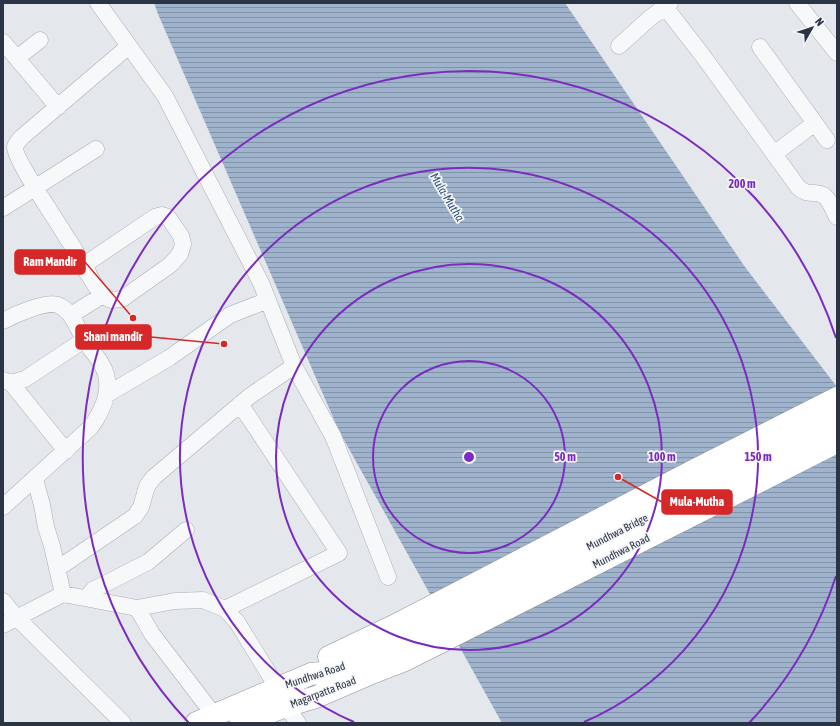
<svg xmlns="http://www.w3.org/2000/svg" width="840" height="726" viewBox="0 0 840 726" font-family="'Asap Condensed',sans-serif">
	<defs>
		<pattern id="water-rules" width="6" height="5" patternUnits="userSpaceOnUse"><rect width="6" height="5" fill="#9fb4cc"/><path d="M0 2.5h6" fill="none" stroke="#8293a7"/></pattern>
	</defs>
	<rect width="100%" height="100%" fill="#e4e7ec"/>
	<path fill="url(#water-rules)" d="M 154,3 L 565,3 L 745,267 L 837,387 L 837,723 L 502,723 L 339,431 L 158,14 Z"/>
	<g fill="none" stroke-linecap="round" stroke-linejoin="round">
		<g stroke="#a9aeb7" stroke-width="17">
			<path id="minor" d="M 98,3 L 165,96 L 261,283 L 294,366 L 333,436 L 388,577
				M 797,3 L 837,53
				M 665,7 L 703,56 L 798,187 C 808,197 813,190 823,195 C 830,199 833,211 837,217
				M 3,42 L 58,107
				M 619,46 L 650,18 L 670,3
				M 760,47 L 827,140
				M 17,58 L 40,40
				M 774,154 L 815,123
				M 3,208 L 96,149
				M 162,215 L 168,217 L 181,236 L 183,244 L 180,254 L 170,265 L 122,299 L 111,300 C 108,299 105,297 103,295 C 97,289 84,271 87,263 L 155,217 Z
				M 87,273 C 81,261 75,249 67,238 C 59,224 14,159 15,147 C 16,143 19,140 22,137 L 129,46
				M 71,315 L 103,295
				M 3,321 C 14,315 49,299 60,306 C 72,312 77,327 83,338 C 88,348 97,355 102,365 C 114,386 103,410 91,427 L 3,507
				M 3,380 L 11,383 L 25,379 L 84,340
				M 11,383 L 66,451
				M 106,395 L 169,358 L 230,315 L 268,300
				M 35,479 L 42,505 L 46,527 L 52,546 L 63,594
				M 57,569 L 135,516 L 141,507 L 147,486 L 154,477 L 250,396 L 294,366
				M 86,598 L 93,590 L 148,562 L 186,530
				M 3,601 L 16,617 L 123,723
				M 137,608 L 152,634 L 214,715
				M 225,609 L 339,553 L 240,404
				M 3,625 L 63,594 L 137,608 L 175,601 L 203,600 L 225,609 L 237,622 L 277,687 L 286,706 L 298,723"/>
		</g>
		<g stroke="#8b94a3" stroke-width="23">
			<path id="highway" d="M 329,657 L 394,626 L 693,471 L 837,398
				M 196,723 L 311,674 L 330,672 L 396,643 L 837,421
				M 241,723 L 286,706 L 316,697 L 374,672 L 405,660 L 837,442"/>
		</g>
		<use href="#minor" stroke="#f7f8fa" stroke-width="16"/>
		<use href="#highway" stroke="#fff" stroke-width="22"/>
	</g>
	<g fill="none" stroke="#7b2cbf" stroke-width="2">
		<circle cx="469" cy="457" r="96"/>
		<circle cx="469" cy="457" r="193"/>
		<path d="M354 722A289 289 0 1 1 584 722"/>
		<path d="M836 576A386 386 0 0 1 749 723M189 723A386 386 0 1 1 836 338"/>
	</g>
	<g text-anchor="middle" stroke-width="3.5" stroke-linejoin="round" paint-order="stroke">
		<g font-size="11" fill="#2b3445" stroke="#f4f6f9">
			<text transform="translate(617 532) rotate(-27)" y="4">Mundhwa Bridge</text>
			<text transform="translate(621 551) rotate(-27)" y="4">Mundhwa Road</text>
			<text transform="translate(315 675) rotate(-18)" y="4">Mundhwa Road</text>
			<text transform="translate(323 692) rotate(-21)" y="4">Magarpatta Road</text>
		</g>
		<g font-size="12" font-style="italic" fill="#34527a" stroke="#f4f6f9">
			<text transform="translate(447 197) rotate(59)" y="4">Mula-Mutha</text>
		</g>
	</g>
	<circle cx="469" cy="457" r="6" fill="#7b2cbf" stroke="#f4f6f9" stroke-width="2"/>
	<g font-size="12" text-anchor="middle" font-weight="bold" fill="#7b2cbf" stroke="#f4f6f9" stroke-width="3.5" stroke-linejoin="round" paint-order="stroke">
		<text x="742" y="188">200 m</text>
		<text x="565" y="461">50 m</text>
		<text x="662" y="461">100 m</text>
		<text x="758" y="461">150 m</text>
	</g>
	<path fill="none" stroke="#d62828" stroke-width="1.5" d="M133 318L85 262M224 344L151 337M618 477L662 502"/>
	<g fill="#d62828" stroke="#f4f6f9" stroke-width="1.5">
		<circle cx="133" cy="318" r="4"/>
		<circle cx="224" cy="344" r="4"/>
		<circle cx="618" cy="477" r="4"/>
	</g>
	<g fill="#d62828" stroke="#d62828" stroke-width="1.5">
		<rect x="15" y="250" width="70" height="24" rx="4"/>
		<rect x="76" y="325" width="75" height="24" rx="4"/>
		<rect x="662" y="490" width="70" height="24" rx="4"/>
	</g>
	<g font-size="12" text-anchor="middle" font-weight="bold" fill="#fff">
		<text x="50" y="266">Ram Mandir</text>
		<text x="113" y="341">Shani mandir</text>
		<text x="697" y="506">Mula-Mutha</text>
	</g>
	<rect width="840" height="726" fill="none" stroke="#2b3445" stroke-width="8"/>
	<g transform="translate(812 28) rotate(51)" stroke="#f4f6f9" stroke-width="3" paint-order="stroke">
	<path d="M0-3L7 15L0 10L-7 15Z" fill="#2b3445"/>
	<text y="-6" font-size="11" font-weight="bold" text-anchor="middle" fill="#2b3445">N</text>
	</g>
</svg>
